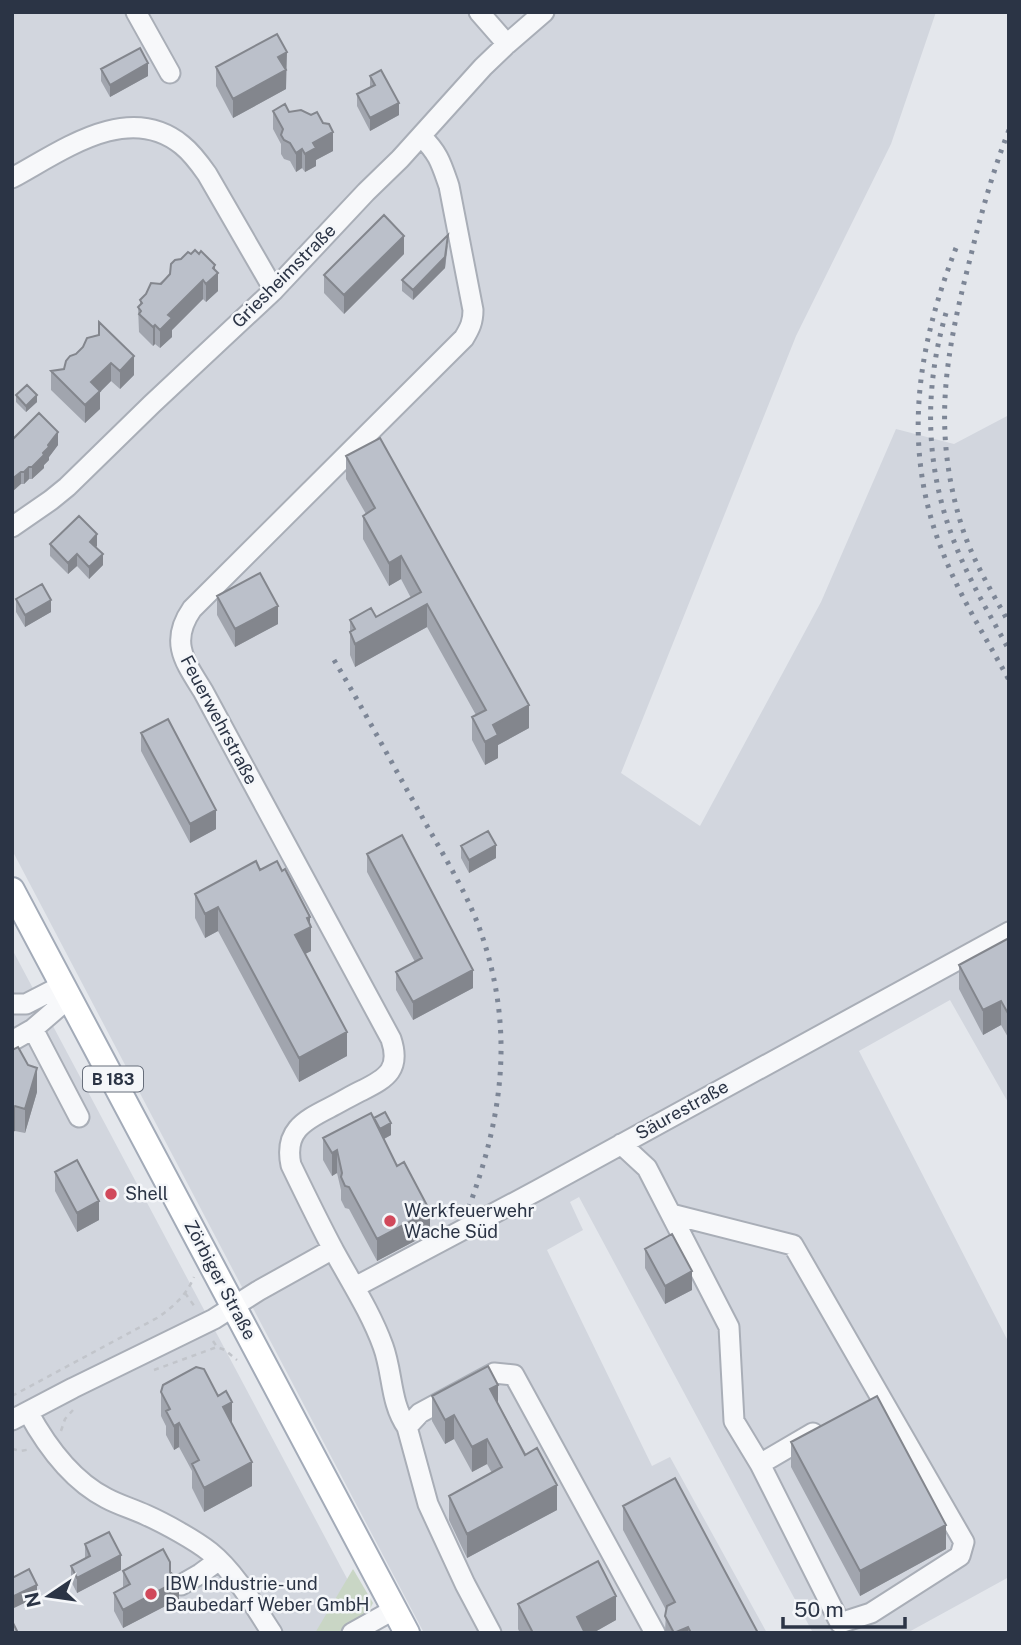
<svg xmlns="http://www.w3.org/2000/svg" width="1021" height="1645" viewBox="0 0 1021 1645" font-family="'Public Sans',sans-serif">
	<rect width="100%" height="100%" fill="#e4e7ec"/>
	<path fill="#d2d6de" d="M 12,12 L 936,12 L 891,144 L 796,336 L 621,773 L 700,826 L 821,602 L 896,429 L 954,444 L 1009,415 L 1009,1104 L 950,1000 L 859,1051 L 1009,1343 L 1009,1577 L 907,1633 L 813,1633 L 579,1197 L 570,1202 L 583,1230 L 547,1250 L 652,1466 L 670,1457 L 767,1633 L 424,1633 L 12,850 Z
		M 12,949 L 376,1633 L 12,1633 Z"/>
	<path fill="#c9d6c5" d="M 353,1569 L 373,1603 L 369,1611 L 363,1618 L 336,1633 L 315,1633 Z"/>
	<g fill="none" stroke-linecap="round" stroke-linejoin="round">
		<g stroke="#a9aeb7" stroke-width="23">
			<path id="minor" d="M 136,12 L 170,73
				M 479,12 L 507,44
				M 421,136 C 439,154 441,163 449,186 L 473,310 C 473,322 470,328 464,338 L 192,609 C 169,642 185,662 203,691 L 391,1039 C 401,1069 387,1078 363,1090 C 352,1095 341,1102 329,1108 C 303,1121 284,1132 291,1165 C 305,1194 319,1223 334,1251 C 351,1282 371,1313 383,1346 C 393,1373 390,1403 407,1427 L 428,1504 L 465,1584 L 491,1633
				M 12,178 C 62,151 128,101 182,145 C 192,153 200,164 207,174 L 274,290
				M 12,527 L 51,500 L 67,487 L 152,404 L 274,290 L 366,192 L 400,159 L 483,67 L 507,44 L 544,12
				M 12,1004 L 26,1004 L 63,985
				M 33,1029 L 79,1117
				M 12,1041 L 33,1029 L 69,998
				M 621,1144 L 647,1168 L 729,1327 L 734,1421 L 760,1464 L 840,1623 L 871,1613 L 960,1556 L 964,1542 L 793,1245 L 671,1214
				M 355,1287 L 538,1190 L 1009,932
				M 28,1412 C 46,1445 71,1480 106,1498 C 119,1505 133,1509 146,1515 C 164,1523 195,1540 210,1552 C 235,1572 255,1607 272,1633
				M 12,1420 L 73,1388 L 214,1319 L 258,1291 L 333,1249
				M 407,1427 L 420,1413 L 494,1373 L 514,1375 L 655,1633
				M 760,1464 L 813,1433
				M 181,1585 L 200,1574 L 219,1560
				M 352,1633 L 395,1609"/>
		</g>
		<g stroke="#a3abb8" stroke-width="28">
			<path id="major" d="M 12,890 L 407,1633"/>
		</g>
		<path stroke="#c2c5cb" stroke-width="2.5" stroke-dasharray="5 5" stroke-linecap="butt" d="M 185,1293 L 195,1307
			M 213,1341 L 217,1347 L 225,1350 L 237,1360
			M 154,1370 L 217,1347
			M 12,1396 L 157,1318 C 173,1307 186,1296 194,1277
			M 61,1431 L 65,1419 L 73,1410
			M 12,1449 L 21,1451 L 31,1449"/>
		<use href="#minor" stroke="#f7f8fa" stroke-width="19"/>
		<use href="#major" stroke="#fff" stroke-width="24"/>
		<path stroke="#7d8696" stroke-width="5" stroke-dasharray="3.5 7" stroke-linecap="butt" d="M 1009,130 C 992,173 980,218 969,263 C 945,357 932,431 962,527 C 973,561 992,592 1009,623
			M 956,248 C 917,348 901,449 943,553 C 960,597 986,638 1009,680
			M 946,313 C 921,399 926,483 964,565 C 977,594 994,622 1009,650
			M 334,660 C 364,710 391,762 420,813 C 440,850 464,887 479,927 C 515,1026 504,1115 467,1212"/>
	</g>
	<path fill="#a1a5ae" d="M 216,67 L 287,71 L 286,71 L 286,89 L 233,118 L 216,86 Z
		M 101,69 L 148,76 L 110,97 L 101,81 Z
		M 370,76 L 399,115 L 370,131 L 357,106 L 357,94 L 370,87 Z
		M 273,111 L 289,112 L 333,151 L 316,160 L 316,166 L 305,172 L 302,168 L 296,172 L 290,161 L 284,159 L 281,154 L 281,144 L 273,129 Z
		M 448,245 L 445,268 L 413,300 L 402,291 L 402,280 Z
		M 404,254 L 344,314 L 324,293 L 324,275 Z
		M 181,259 L 215,270 L 218,291 L 206,302 L 203,299 L 172,330 L 172,337 L 160,348 L 155,344 L 153,346 L 139,332 L 138,307 L 140,305 L 140,300 L 170,274 Z
		M 83,347 L 134,375 L 120,389 L 111,381 L 100,392 L 100,409 L 85,423 L 51,390 L 51,371 L 64,369 L 76,354 Z
		M 16,395 L 37,402 L 26,412 L 16,402 Z
		M 12,440 L 58,445 L 49,457 L 49,460 L 44,465 L 44,468 L 32,479 L 29,479 L 24,484 L 21,484 Z
		M 346,456 L 529,728 L 498,745 L 498,758 L 485,765 L 472,740 L 472,717 L 476,715 L 427,627 L 355,667 L 350,655 L 350,620 L 376,617 L 411,598 L 401,579 L 389,586 L 363,539 L 363,516 L 366,514 L 346,479 Z
		M 50,544 L 97,546 L 96,547 L 103,565 L 89,579 L 77,566 L 68,574 L 50,556 Z
		M 217,596 L 278,624 L 235,647 L 217,615 Z
		M 16,599 L 51,612 L 25,627 L 16,612 Z
		M 141,733 L 216,829 L 190,843 L 141,751 Z
		M 461,846 L 496,858 L 469,873 L 461,858 Z
		M 367,854 L 473,988 L 413,1020 L 396,990 L 396,972 L 415,962 L 367,872 Z
		M 260,870 L 310,925 L 311,951 L 305,954 L 347,1056 L 299,1082 L 218,931 L 205,938 L 195,918 L 195,894 Z
		M 1009,938 L 1009,1039 L 1001,1025 L 983,1035 L 959,989 L 959,965 Z
		M 12,1050 L 37,1092 L 25,1133 L 15,1131 L 12,1132 Z
		M 374,1120 L 391,1135 L 384,1139 L 430,1233 L 377,1261 L 349,1209 L 345,1208 L 341,1200 L 341,1190 L 337,1173 L 332,1176 L 323,1160 L 323,1138 Z
		M 55,1172 L 99,1220 L 77,1232 L 55,1191 Z
		M 645,1249 L 692,1290 L 665,1304 L 645,1268 Z
		M 161,1392 L 232,1425 L 252,1486 L 204,1512 L 192,1488 L 192,1471 L 179,1447 L 174,1450 L 166,1435 L 166,1426 L 161,1416 Z
		M 432,1396 L 498,1403 L 557,1510 L 467,1558 L 449,1520 L 449,1496 L 492,1473 L 487,1464 L 472,1472 L 454,1439 L 445,1444 L 432,1421 Z
		M 791,1442 L 946,1549 L 860,1596 L 791,1467 Z
		M 623,1506 L 758,1633 L 665,1633 L 666,1610 L 623,1530 Z
		M 85,1544 L 121,1570 L 77,1593 L 71,1581 L 71,1566 L 85,1558 Z
		M 123,1571 L 170,1572 L 179,1599 L 123,1628 L 114,1611 L 114,1593 L 123,1588 Z
		M 518,1604 L 616,1620 L 593,1633 L 520,1633 L 518,1629 Z"/>
	<path fill="#83868d" d="M 287,52 L 286,89 L 233,118 L 233,99 L 278,57 Z
		M 148,63 L 148,76 L 110,97 L 110,85 Z
		M 399,103 L 399,115 L 370,131 L 370,118 Z
		M 333,132 L 333,151 L 316,160 L 316,166 L 305,172 L 305,154 L 313,143 Z
		M 302,149 L 302,168 L 296,172 L 296,153 Z
		M 448,235 L 445,268 L 413,300 L 413,290 Z
		M 404,236 L 404,254 L 344,314 L 344,295 Z
		M 215,265 L 215,275 L 218,273 L 218,291 L 206,302 L 206,284 L 213,268 Z
		M 203,280 L 203,299 L 172,330 L 172,337 L 160,348 L 160,330 L 168,315 Z
		M 155,325 L 155,344 L 153,346 L 153,327 Z
		M 134,356 L 134,375 L 120,389 L 120,371 Z
		M 111,363 L 111,381 L 100,392 L 100,409 L 85,423 L 85,405 L 91,382 Z
		M 37,395 L 37,402 L 26,412 L 26,406 Z
		M 58,432 L 58,445 L 49,457 L 49,460 L 44,465 L 44,468 L 32,479 L 32,467 Z
		M 29,467 L 29,479 L 24,484 L 24,472 Z
		M 21,472 L 21,484 L 12,492 L 12,479 Z
		M 97,534 L 97,546 L 90,553 L 90,542 Z
		M 77,554 L 77,566 L 68,574 L 68,563 Z
		M 103,554 L 103,565 L 89,579 L 89,567 Z
		M 401,556 L 401,579 L 389,586 L 389,563 Z
		M 51,600 L 51,612 L 25,627 L 25,615 Z
		M 427,604 L 427,627 L 355,667 L 355,644 Z
		M 278,606 L 278,624 L 235,647 L 235,629 Z
		M 529,705 L 529,728 L 498,745 L 498,758 L 485,765 L 485,742 L 493,725 Z
		M 216,810 L 216,829 L 190,843 L 190,824 Z
		M 496,845 L 496,858 L 469,873 L 469,860 Z
		M 218,907 L 218,931 L 205,938 L 205,914 Z
		M 310,917 L 310,928 L 311,927 L 311,951 L 295,959 L 295,935 L 307,918 Z
		M 473,970 L 473,988 L 413,1020 L 413,1002 Z
		M 1001,1001 L 1001,1025 L 983,1035 L 983,1010 Z
		M 347,1032 L 347,1056 L 299,1082 L 299,1058 Z
		M 37,1068 L 37,1092 L 25,1133 L 25,1109 Z
		M 15,1106 L 15,1131 L 12,1132 L 12,1108 Z
		M 391,1123 L 391,1135 L 380,1141 L 380,1129 Z
		M 337,1150 L 337,1173 L 332,1176 L 332,1153 Z
		M 99,1201 L 99,1220 L 77,1232 L 77,1213 Z
		M 430,1211 L 430,1233 L 377,1261 L 377,1239 Z
		M 692,1271 L 692,1290 L 665,1304 L 665,1286 Z
		M 498,1385 L 498,1409 L 490,1389 Z
		M 232,1402 L 232,1426 L 223,1407 Z
		M 454,1415 L 454,1439 L 445,1444 L 445,1420 Z
		M 179,1423 L 179,1447 L 174,1450 L 174,1426 Z
		M 487,1439 L 487,1464 L 472,1472 L 472,1447 Z
		M 252,1462 L 252,1486 L 204,1512 L 204,1488 Z
		M 557,1485 L 557,1510 L 467,1558 L 467,1534 Z
		M 946,1525 L 946,1549 L 860,1596 L 860,1571 Z
		M 121,1555 L 121,1570 L 77,1593 L 77,1578 Z
		M 179,1580 L 179,1599 L 123,1628 L 123,1610 Z
		M 37,1585 L 37,1597 L 12,1609 L 12,1597 Z
		M 616,1596 L 616,1620 L 593,1633 L 577,1633 L 577,1617 Z
		M 688,1627 L 688,1633 L 676,1633 Z"/>
	<path fill="#bbc0ca" stroke="#83868d" stroke-width="2" d="M 277,34 L 287,52 L 278,57 L 286,70 L 233,99 L 216,67 Z
		M 140,48 L 148,63 L 110,85 L 101,69 Z
		M 381,70 L 399,103 L 370,118 L 357,94 L 375,85 L 370,76 Z
		M 285,104 L 289,112 L 301,110 L 311,115 L 317,112 L 323,123 L 329,124 L 333,132 L 313,143 L 316,148 L 305,154 L 302,149 L 296,153 L 290,143 L 284,140 L 281,135 L 283,129 L 273,111 Z
		M 384,215 L 404,236 L 344,295 L 324,275 Z
		M 448,235 L 445,257 L 413,290 L 402,280 Z
		M 195,250 L 199,254 L 201,251 L 215,265 L 213,268 L 218,273 L 206,284 L 203,280 L 168,315 L 172,318 L 160,330 L 155,325 L 153,327 L 139,314 L 141,311 L 138,307 L 142,303 L 140,300 L 146,294 L 151,283 L 161,284 L 170,274 L 171,264 L 175,260 L 181,259 L 188,252 L 191,254 Z
		M 99,322 L 134,356 L 120,371 L 111,363 L 91,382 L 100,391 L 85,405 L 51,371 L 64,369 L 66,361 L 70,356 L 76,354 L 83,347 L 87,338 L 99,335 Z
		M 27,385 L 37,395 L 26,406 L 16,395 Z
		M 39,413 L 58,432 L 48,445 L 49,447 L 43,453 L 44,455 L 32,467 L 29,467 L 24,472 L 21,472 L 12,479 L 12,440 Z
		M 380,438 L 529,705 L 493,725 L 498,735 L 485,742 L 472,717 L 486,710 L 427,604 L 355,644 L 350,632 L 355,629 L 350,620 L 371,608 L 376,617 L 421,592 L 401,556 L 389,563 L 363,516 L 375,508 L 346,456 Z
		M 79,516 L 97,534 L 90,542 L 103,554 L 89,567 L 77,554 L 68,563 L 50,544 Z
		M 260,573 L 278,606 L 235,629 L 217,596 Z
		M 42,584 L 51,600 L 25,615 L 16,599 Z
		M 168,719 L 216,810 L 190,824 L 141,733 Z
		M 488,831 L 496,845 L 469,860 L 461,846 Z
		M 402,835 L 473,970 L 413,1002 L 396,972 L 422,958 L 367,854 Z
		M 256,861 L 260,870 L 277,861 L 282,871 L 285,869 L 310,917 L 307,918 L 311,927 L 295,935 L 347,1032 L 299,1058 L 218,907 L 205,914 L 195,894 Z
		M 1009,938 L 1009,1015 L 1001,1001 L 983,1010 L 959,965 Z
		M 18,1047 L 28,1065 L 37,1068 L 25,1109 L 15,1106 L 12,1108 L 12,1050 Z
		M 385,1112 L 391,1123 L 380,1129 L 374,1118 Z
		M 371,1113 L 397,1166 L 404,1162 L 430,1211 L 377,1239 L 349,1187 L 345,1186 L 341,1177 L 342,1173 L 337,1150 L 332,1153 L 323,1138 Z
		M 77,1160 L 99,1201 L 77,1213 L 55,1172 Z
		M 672,1234 L 692,1271 L 665,1286 L 645,1249 Z
		M 488,1366 L 498,1385 L 490,1389 L 525,1455 L 537,1448 L 557,1485 L 467,1534 L 449,1496 L 502,1467 L 487,1439 L 472,1447 L 454,1415 L 445,1420 L 432,1396 Z
		M 196,1367 L 204,1369 L 218,1396 L 226,1391 L 232,1402 L 223,1407 L 252,1462 L 204,1488 L 192,1464 L 199,1460 L 179,1423 L 174,1426 L 166,1411 L 170,1409 L 161,1392 L 163,1385 Z
		M 877,1396 L 946,1525 L 860,1571 L 791,1442 Z
		M 675,1478 L 758,1633 L 691,1633 L 688,1627 L 674,1633 L 665,1616 L 667,1606 L 675,1602 L 623,1506 Z
		M 109,1532 L 121,1555 L 77,1578 L 71,1566 L 90,1556 L 85,1544 Z
		M 163,1549 L 170,1562 L 170,1572 L 179,1580 L 123,1610 L 114,1593 L 130,1584 L 123,1571 Z
		M 598,1561 L 616,1596 L 577,1617 L 585,1633 L 533,1633 L 518,1604 Z
		M 29,1569 L 37,1585 L 12,1597 L 12,1578 Z
		M 12,1621 L 18,1633 L 12,1633 Z"/>
	<g fill="#d1495b" stroke="#f4f6f9" stroke-width="2.5">
		<circle cx="111" cy="1194" r="7"/>
		<circle cx="390" cy="1221" r="7"/>
		<circle cx="151" cy="1594" r="7"/>
	</g>
	<g text-anchor="middle" stroke-width="5" stroke-linejoin="round" paint-order="stroke">
		<rect fill="#f4f6f9" stroke="#676e7b" stroke-width="2" x="83" y="1066.5" width="60" height="25" rx="5"/>
		<g font-size="16" font-weight="bold" fill="#2b3445">
			<text x="113" y="1085">B 183</text>
		</g>
		<g font-size="18" fill="#2b3445" stroke="#f4f6f9">
			<text transform="translate(284 276) rotate(-45)" y="6">Griesheimstraße</text>
			<text transform="translate(219 720) rotate(62)" y="6">Feuerwehrstraße</text>
			<text transform="translate(682 1110) rotate(-29)" y="6">Säurestraße</text>
			<text transform="translate(220 1280) rotate(62)" y="6">Zörbiger Straße</text>
		</g>
		<g font-size="18" fill="#2b3445" stroke="#f4f6f9" text-anchor="start">
			<text x="125" y="1200">Shell</text>
			<text x="404" y="1217">Werkfeuerwehr<tspan x="404" dy="21">Wache Süd</tspan></text>
			<text x="165" y="1590">IBW Industrie- und<tspan x="165" dy="21">Baubedarf Weber GmbH</tspan></text>
		</g>
	</g>
	<rect width="1021" height="1645" fill="none" stroke="#2b3445" stroke-width="28"/>
	<g transform="translate(49 1596) rotate(257)" stroke="#f4f6f9" stroke-width="5" paint-order="stroke">
	<path d="M0-5L12 26L0 18L-12 26Z" fill="#2b3445"/>
	<text y="-10" font-size="19" font-weight="bold" text-anchor="middle" fill="#2b3445">N</text>
	</g>
	<path d="M783 1617v10h122v-10" fill="none" stroke="#2b3445" stroke-width="3.5"/>
	<text x="794" y="1617" font-size="21" fill="#2b3445" stroke="#f4f6f9" stroke-width="5" paint-order="stroke">50 m</text>
</svg>
